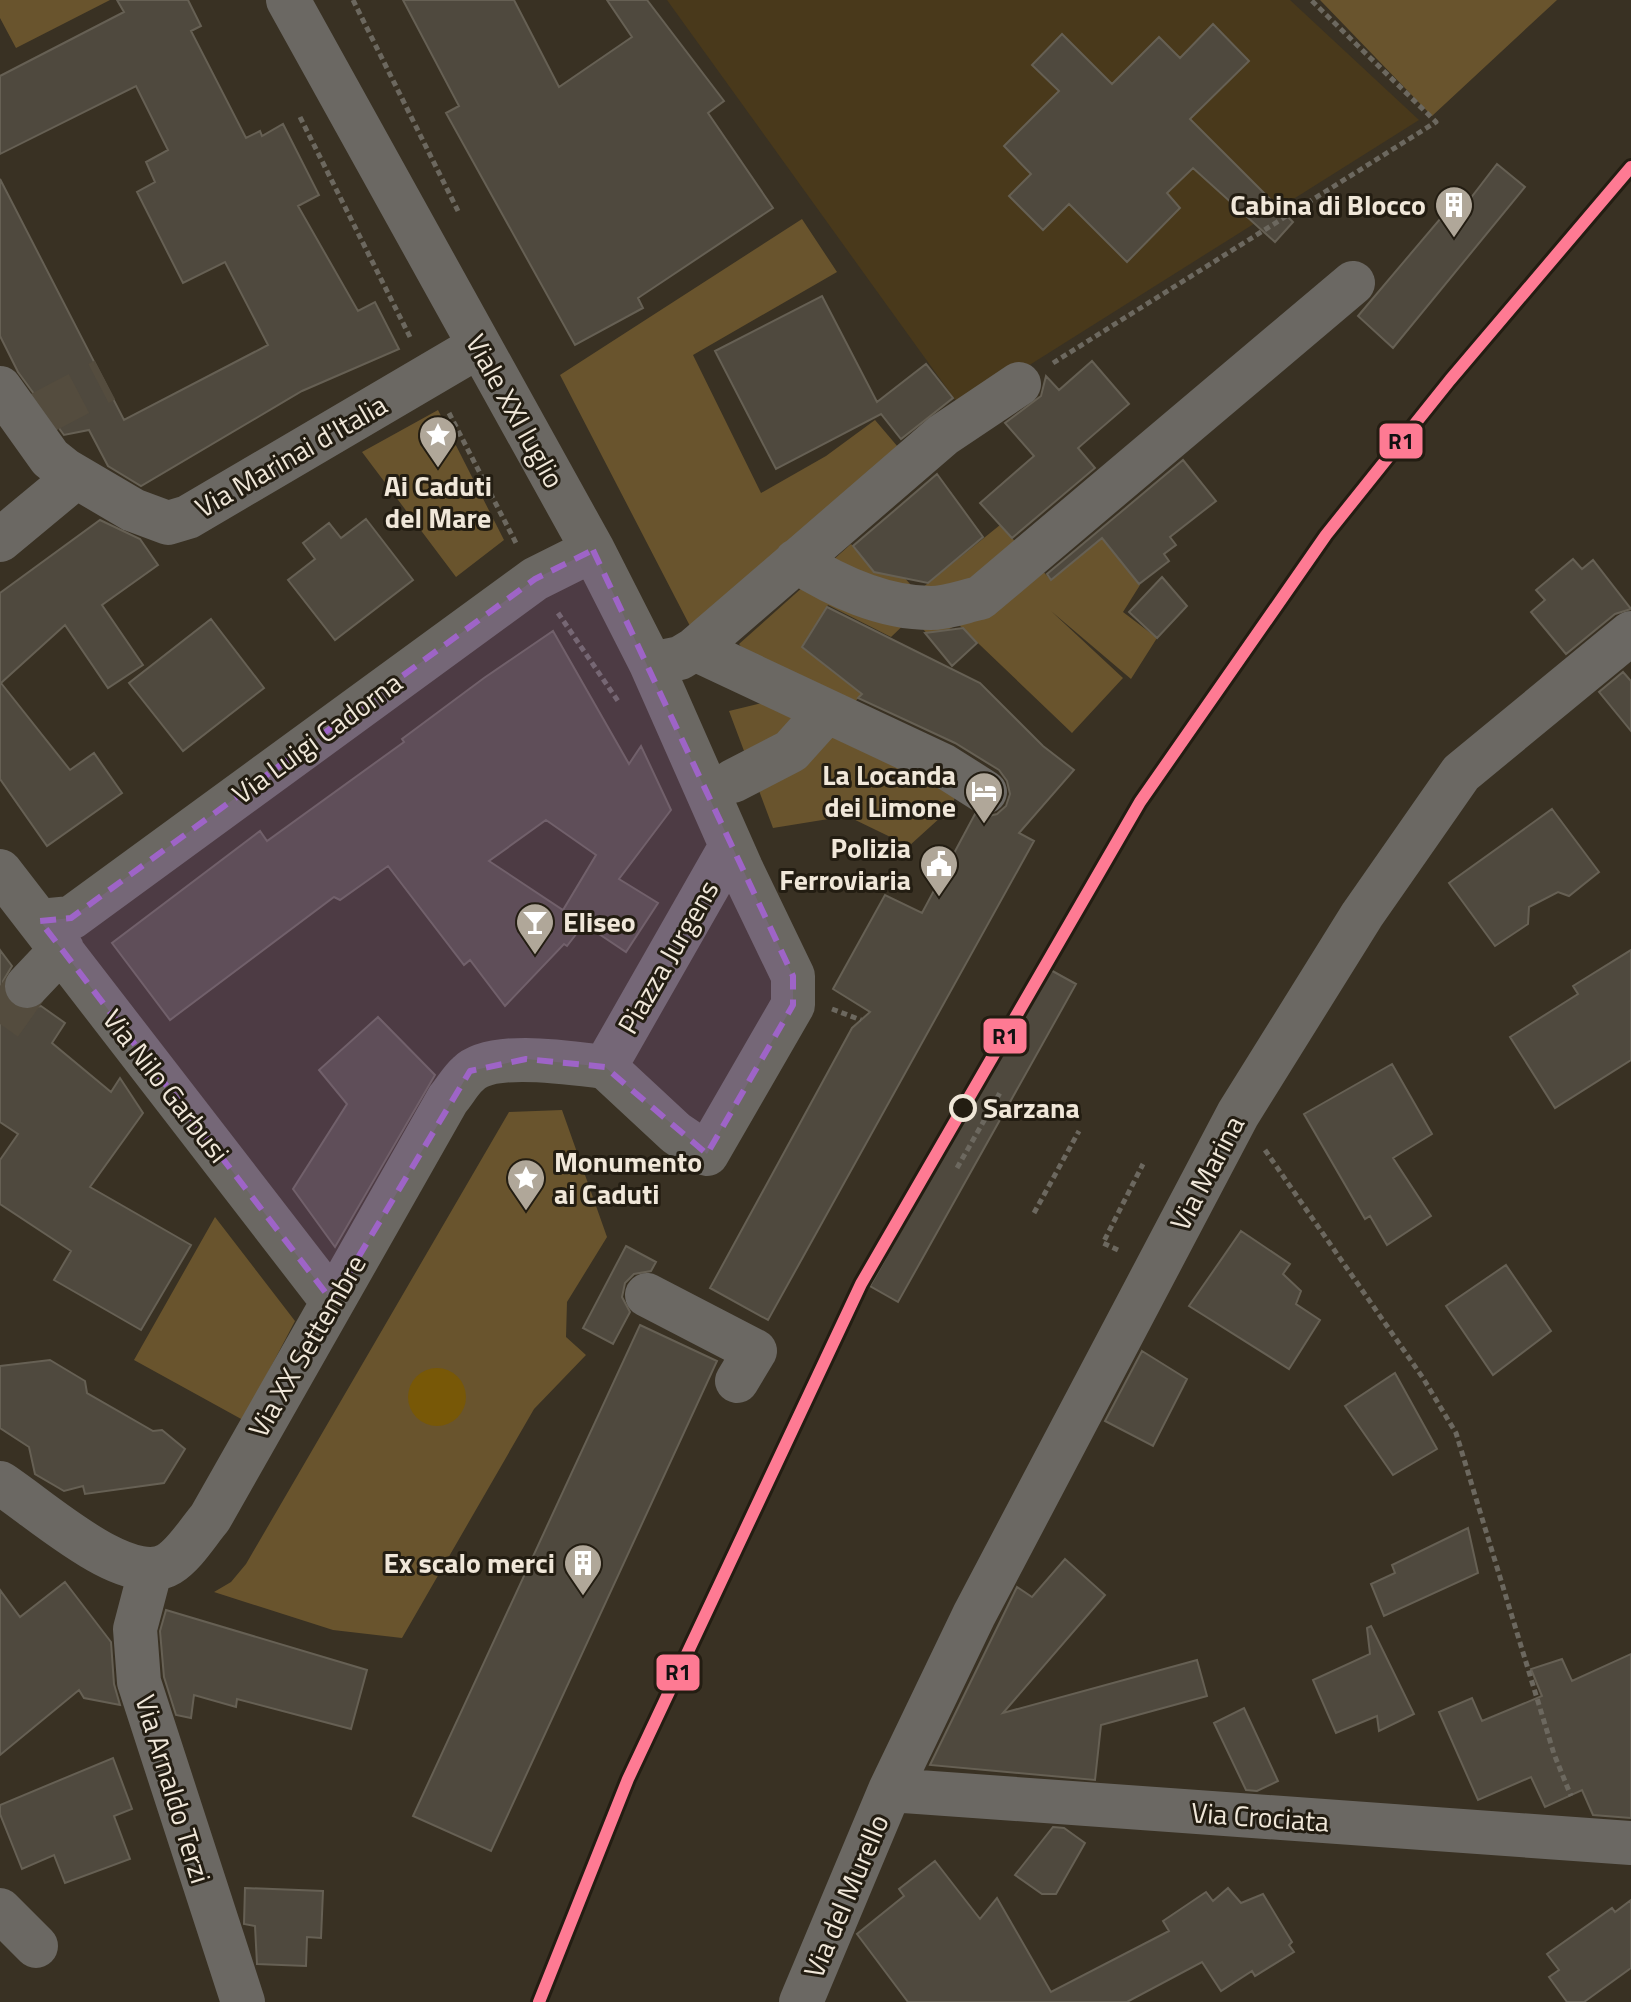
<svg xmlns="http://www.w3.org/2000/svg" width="1631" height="2002" viewBox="0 0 1631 2002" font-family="'Titillium Web',sans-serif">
	<rect width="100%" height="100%" fill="#393123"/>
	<path fill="#49391b" d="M 667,0 L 1290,0 L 1419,120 L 961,408 Z"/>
	<path fill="#69542d" d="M 0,0 L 110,0 L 16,48 L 0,18 Z
		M 1320,0 L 1557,0 L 1432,116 Z
		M 802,219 L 837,272 L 693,355 L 761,493 L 826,456 L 875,420 L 898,447 L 690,626 L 560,375 Z
		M 438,410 L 504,540 L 456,577 L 362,452 Z
		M 1000,525 L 1051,580 L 1102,538 L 1140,585 L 1123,612 L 1157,638 L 1131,679 L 1051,611 L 1123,678 L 1072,733 L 958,624 L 932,639 L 912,617 L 891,637 L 828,605 L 802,647 L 862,694 L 852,705 L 754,664 L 739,644 L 851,544 L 875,573 L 890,561 L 917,592 Z
		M 766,702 L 958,787 L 952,807 L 909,846 L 847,816 L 773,828 L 729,711 Z
		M 562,1110 L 607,1237 L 567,1302 L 566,1337 L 586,1355 L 534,1409 L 402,1638 L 333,1630 L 214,1592 L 231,1582 L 246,1564 L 509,1112 Z
		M 215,1217 L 295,1321 L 243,1420 L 134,1360 Z"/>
	<path fill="#785807" d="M408 1397a29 29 0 1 1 58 0a29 29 0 1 1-58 0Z"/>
	<path fill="#4f493e" stroke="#666054" stroke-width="2" fill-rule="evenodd" d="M 117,0 L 188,0 L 201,26 L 191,31 L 246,138 L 260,131 L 262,136 L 283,124 L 319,195 L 298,206 L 358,311 L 375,302 L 399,349 L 302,391 L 141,486 L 108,466 L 89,430 L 64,435 L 18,372 L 0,336 L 0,179 L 124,420 L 268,345 L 225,262 L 183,283 L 137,192 L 155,182 L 146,162 L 168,150 L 136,86 L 0,154 L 0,76 L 124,12 Z
		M 403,0 L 514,0 L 559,87 L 632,37 L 607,0 L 647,0 L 724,101 L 708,113 L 773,208 L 638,298 L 643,308 L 575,345 L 446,113 L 459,106 Z
		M 1213,24 L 1249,61 L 1190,119 L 1293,222 L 1275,242 L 1193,168 L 1167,193 L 1180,208 L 1127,262 L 1069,204 L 1043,230 L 1009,196 L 1031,174 L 1004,146 L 1059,91 L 1032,65 L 1062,34 L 1112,84 L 1159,37 L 1180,58 Z
		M 1497,164 L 1525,187 L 1393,348 L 1358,316 L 1440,219 L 1450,225 Z
		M 822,296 L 877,402 L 926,364 L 953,398 L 901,439 L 881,414 L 776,469 L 715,351 Z
		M 1092,361 L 1129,404 L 1078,448 L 1095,468 L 1012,538 L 980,503 L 1034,456 L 1005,423 L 1041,396 L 1046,376 L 1059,390 Z
		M 1183,460 L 1216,501 L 1170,537 L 1176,545 L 1164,554 L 1169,561 L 1139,584 L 1102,538 L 1051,580 L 1047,574 Z
		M 937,474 L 983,537 L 928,583 L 874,572 L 853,546 Z
		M 366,519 L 413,580 L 335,640 L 288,580 L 315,559 L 303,543 L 329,523 L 341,538 Z
		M 100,520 L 140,539 L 158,565 L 102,605 L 143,665 L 108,688 L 65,625 L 1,683 L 70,770 L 94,753 L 122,793 L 47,846 L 0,779 L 0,593 Z
		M 1573,559 L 1582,569 L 1593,560 L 1631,609 L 1615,614 L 1566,654 L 1531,612 L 1545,600 L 1536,590 Z
		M 1162,577 L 1187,606 L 1157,638 L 1129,612 Z
		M 827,607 L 980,683 L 1043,746 L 1074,770 L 1019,833 L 1034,841 L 768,1320 L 710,1288 L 852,1028 L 870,1012 L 833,989 L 885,895 L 922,913 L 975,814 L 985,817 L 997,814 L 1006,806 L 1010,794 L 1007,781 L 999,770 L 955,743 L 858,698 L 862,694 L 802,647 Z
		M 211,619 L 264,688 L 183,751 L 129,683 Z
		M 963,628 L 977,643 L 952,666 L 925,633 Z
		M 553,631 L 629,764 L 641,746 L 671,810 L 619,879 L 658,903 L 626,952 L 584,924 L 567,946 L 564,944 L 505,1006 L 470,960 L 464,965 L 388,866 L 340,900 L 334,897 L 170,1020 L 112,943 L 260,831 L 267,841 L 404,742 L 402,739 L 484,678 ZM 546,820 L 596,855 L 563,910 L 489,861 Z
		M 1623,672 L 1631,681 L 1631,731 L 1599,692 Z
		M 1552,809 L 1599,872 L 1569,896 L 1558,892 L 1529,907 L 1528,924 L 1495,946 L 1449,883 Z
		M 0,950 L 12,966 L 3,981 L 3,994 L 9,1004 L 22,1010 L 41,1006 L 65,1023 L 52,1043 L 111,1092 L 120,1078 L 143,1113 L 90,1187 L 191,1245 L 141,1330 L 54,1280 L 71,1251 L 0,1204 L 0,1160 L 18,1134 L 0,1122 Z
		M 1631,950 L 1631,1060 L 1555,1108 L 1510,1037 L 1578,994 L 1573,986 Z
		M 1047,968 L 1076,984 L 898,1302 L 870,1286 Z
		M 378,1017 L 435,1075 L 335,1247 L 293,1189 L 347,1104 L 319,1070 Z
		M 1392,1064 L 1432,1134 L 1393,1158 L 1431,1216 L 1387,1245 L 1370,1216 L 1365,1219 L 1304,1114 Z
		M 1241,1231 L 1290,1264 L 1283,1274 L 1301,1291 L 1296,1304 L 1320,1320 L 1289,1369 L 1189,1306 Z
		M 626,1246 L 656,1262 L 651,1271 L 634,1274 L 625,1283 L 622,1297 L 630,1312 L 613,1344 L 583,1328 Z
		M 1506,1265 L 1551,1331 L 1493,1375 L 1446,1306 Z
		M 640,1325 L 717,1361 L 491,1851 L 413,1816 Z
		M 1142,1351 L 1187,1379 L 1153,1446 L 1105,1421 Z
		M 50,1360 L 85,1381 L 87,1393 L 153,1431 L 162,1430 L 185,1449 L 164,1483 L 85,1494 L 83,1486 L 64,1491 L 35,1474 L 29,1447 L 0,1428 L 0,1366 Z
		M 1395,1373 L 1437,1449 L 1393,1475 L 1345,1406 Z
		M 1468,1528 L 1478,1573 L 1384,1616 L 1371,1584 L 1395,1573 L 1392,1565 Z
		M 1065,1559 L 1105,1595 L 1003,1713 L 1197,1660 L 1207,1696 L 1101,1725 L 1095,1780 L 930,1765 L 1017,1587 L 1032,1597 Z
		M 65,1582 L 111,1642 L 114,1684 L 120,1705 L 84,1698 L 79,1690 L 0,1755 L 0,1590 L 20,1617 Z
		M 166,1610 L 367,1670 L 351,1729 L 237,1699 L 236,1707 L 194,1695 L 191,1718 L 176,1715 L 164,1677 L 160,1631 Z
		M 1371,1626 L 1414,1714 L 1379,1731 L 1377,1716 L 1336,1733 L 1313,1680 L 1370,1654 L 1367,1628 Z
		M 1631,1654 L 1631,1818 L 1593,1815 L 1582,1790 L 1545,1807 L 1531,1777 L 1478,1800 L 1439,1712 L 1472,1698 L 1482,1721 L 1542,1696 L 1531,1669 L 1562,1659 L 1572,1681 Z
		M 1244,1708 L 1278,1781 L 1257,1791 L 1246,1790 L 1214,1723 Z
		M 113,1758 L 132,1809 L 114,1816 L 130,1859 L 65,1883 L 54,1855 L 22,1869 L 0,1814 L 0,1805 Z
		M 1053,1827 L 1064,1828 L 1085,1843 L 1056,1894 L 1042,1894 L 1015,1875 Z
		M 935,1861 L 980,1919 L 997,1898 L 1051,1992 L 1169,1931 L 1163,1921 L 1206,1892 L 1213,1901 L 1228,1888 L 1241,1903 L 1263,1894 L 1292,1942 L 1289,1945 L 1294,1952 L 1255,1976 L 1252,1971 L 1221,1991 L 1202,1962 L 1127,2002 L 908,2002 L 857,1934 L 904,1896 L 899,1889 Z
		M 245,1888 L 323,1891 L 321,1938 L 307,1937 L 306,1966 L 257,1964 L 255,1926 L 244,1924 Z
		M 1631,1900 L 1631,1968 L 1584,2002 L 1567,2002 L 1549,1977 L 1559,1970 L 1547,1954 L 1612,1908 L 1615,1912 Z"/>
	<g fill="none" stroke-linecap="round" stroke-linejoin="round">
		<path stroke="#544c3e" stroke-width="44" stroke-dasharray="44 22" stroke-linecap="butt" d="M 40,414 L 105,380
			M 0,1024 L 27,986"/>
		<path stroke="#6c685f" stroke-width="5" stroke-dasharray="6 4" stroke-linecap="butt" d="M 353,0 L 458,211
			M 300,117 L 410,337
			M 1053,363 L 1436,122 L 1311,0
			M 449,413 L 516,543
			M 558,613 L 618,701
			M 832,1009 L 861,1020
			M 1265,1150 L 1423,1378 L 1456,1433 L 1554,1754 L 1571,1796
			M 957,1168 L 1001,1091
			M 1034,1213 L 1079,1131
			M 1118,1250 L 1103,1243 L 1143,1164"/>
		<path stroke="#6b6863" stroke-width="44" d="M 288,0 L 593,550 L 651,664 L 741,868 L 793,976 L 793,1005 L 707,1154 L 676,1133 L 605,1067
			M 0,388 L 50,458 L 65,470 L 133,510 L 168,523 L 188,517 L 479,346
			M 0,540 L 76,477
			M 796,561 C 836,586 882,608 931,608 C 947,608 965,601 980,598 L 1353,283
			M 695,649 L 944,766 L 985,792
			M 651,664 L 680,658 L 695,649 L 943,435 L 1019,384
			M 733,781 L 791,751 L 826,712
			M 0,871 L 332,1301
			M 40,921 L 71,918 L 535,579 L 593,550
			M 27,986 L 62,949
			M 605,1067 L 731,846
			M 647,1295 L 755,1351 L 737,1381
			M 0,1483 C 37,1506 127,1590 169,1564 C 185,1554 198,1532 210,1518 L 448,1099 C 455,1091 460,1081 468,1074 C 492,1050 572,1063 605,1067
			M 150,1572 L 135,1629 L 139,1682 L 243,2002
			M 890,1790 L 1631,1843
			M 0,1910 L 36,1946
			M 801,2002 L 890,1790 L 974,1615 L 1238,1114 L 1362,915 L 1461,773 L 1631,633"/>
		<g stroke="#231d12" stroke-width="18">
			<path id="rail-1" d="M 539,2002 L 628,1779 L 861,1284 L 1140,802 L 1326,535 L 1450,380 L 1631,167"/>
		</g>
		<use href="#rail-1" stroke="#fe7a93" stroke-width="12"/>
	</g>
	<path fill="#9e64c7" fill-opacity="0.2" stroke="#9e64c7" stroke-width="6" stroke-dasharray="16 10" stroke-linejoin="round" d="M 593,550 L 793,976 L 793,1005 L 707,1154 L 605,1067 L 526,1059 L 470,1071 L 332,1301 L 40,921 L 71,918 L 535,579 Z"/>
	<defs>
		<g id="building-pin" transform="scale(2)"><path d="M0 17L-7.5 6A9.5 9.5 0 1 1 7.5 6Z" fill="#b0a799" stroke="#231d12"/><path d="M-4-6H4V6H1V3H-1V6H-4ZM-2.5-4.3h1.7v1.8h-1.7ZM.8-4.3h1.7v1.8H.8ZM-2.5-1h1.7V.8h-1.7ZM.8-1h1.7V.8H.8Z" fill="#fff"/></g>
		<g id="sight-pin" transform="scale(2)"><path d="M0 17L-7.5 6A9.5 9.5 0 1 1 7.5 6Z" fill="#b0a799" stroke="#231d12"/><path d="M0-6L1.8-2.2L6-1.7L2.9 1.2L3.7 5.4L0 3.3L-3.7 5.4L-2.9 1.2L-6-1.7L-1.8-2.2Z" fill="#fff"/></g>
		<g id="hotel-pin" transform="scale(2)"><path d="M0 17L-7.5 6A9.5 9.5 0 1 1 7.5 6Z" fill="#b0a799" stroke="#231d12"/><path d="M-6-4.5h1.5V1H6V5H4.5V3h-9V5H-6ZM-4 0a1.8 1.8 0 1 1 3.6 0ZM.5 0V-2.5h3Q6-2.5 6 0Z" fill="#fff"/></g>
		<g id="civic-pin" transform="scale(2)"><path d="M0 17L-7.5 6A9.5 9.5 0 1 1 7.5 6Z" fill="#b0a799" stroke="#231d12"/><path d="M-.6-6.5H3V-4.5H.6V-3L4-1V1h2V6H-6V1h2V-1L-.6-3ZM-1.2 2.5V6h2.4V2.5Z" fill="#fff"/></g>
		<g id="bar-pin" transform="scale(2)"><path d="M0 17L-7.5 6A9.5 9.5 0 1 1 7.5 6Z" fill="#b0a799" stroke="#231d12"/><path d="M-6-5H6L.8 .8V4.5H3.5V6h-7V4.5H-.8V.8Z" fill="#fff"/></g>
	</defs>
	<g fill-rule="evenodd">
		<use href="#building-pin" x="1454" y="205"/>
		<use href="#sight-pin" x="438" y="435"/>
		<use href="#hotel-pin" x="984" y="791"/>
		<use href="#civic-pin" x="939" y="864"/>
		<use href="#bar-pin" x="535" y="922"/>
		<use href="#sight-pin" x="526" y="1178"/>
		<use href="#building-pin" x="583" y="1563"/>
	</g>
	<circle fill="#231d12" stroke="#f0e7d9" stroke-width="4" cx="963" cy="1108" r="12"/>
	<g text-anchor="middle" stroke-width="6" stroke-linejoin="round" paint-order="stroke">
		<g font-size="28" font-weight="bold" fill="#f0e7d9" stroke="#231d12" text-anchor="end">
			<text x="1426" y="215">Cabina di Blocco</text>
			<text x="438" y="496" text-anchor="middle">Ai Caduti<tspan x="438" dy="32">del Mare</tspan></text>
			<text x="956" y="785">La Locanda<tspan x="956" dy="32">dei Limone</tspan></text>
			<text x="911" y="858">Polizia<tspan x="911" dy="32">Ferroviaria</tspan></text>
			<text x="563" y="932" text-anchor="start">Eliseo</text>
			<text x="554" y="1172" text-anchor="start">Monumento<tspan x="554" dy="32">ai Caduti</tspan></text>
			<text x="555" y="1573">Ex scalo merci</text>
		</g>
		<g font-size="28" fill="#f0e7d9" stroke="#231d12">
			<text transform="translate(515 411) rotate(61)" y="10">Viale XXI luglio</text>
			<text transform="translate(291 456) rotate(-30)" y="10">Via Marinai d'Italia</text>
			<text transform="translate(317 738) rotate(-36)" y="10">Via Luigi Cadorna</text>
			<text transform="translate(668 957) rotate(-60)" y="10">Piazza Jurgens</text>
			<text transform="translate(166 1086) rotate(52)" y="10">Via Nilo Garbusi</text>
			<text transform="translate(1207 1173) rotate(-62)" y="10">Via Marina</text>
			<text transform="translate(307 1346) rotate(-60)" y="10">Via XX Settembre</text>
			<text transform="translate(173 1789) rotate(73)" y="10">Via Arnaldo Terzi</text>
			<text transform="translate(1260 1817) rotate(4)" y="10">Via Crociata</text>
			<text transform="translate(846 1896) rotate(-67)" y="10">Via del Murello</text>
		</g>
		<g font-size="28" font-weight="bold" fill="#f0e7d9" stroke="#231d12" text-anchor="start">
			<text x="983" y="1118">Sarzana</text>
		</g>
	</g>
	<g stroke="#231d12" stroke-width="3">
		<rect x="1378" y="422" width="46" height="38" rx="8" fill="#fe7a93"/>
		<rect x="982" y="1017" width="46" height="38" rx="8" fill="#fe7a93"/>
		<rect x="655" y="1653" width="46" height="39" rx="8" fill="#fe7a93"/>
	</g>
	<g font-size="22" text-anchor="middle" font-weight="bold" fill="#111">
		<text x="1401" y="449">R1</text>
		<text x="1005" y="1044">R1</text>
		<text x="678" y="1680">R1</text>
	</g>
</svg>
